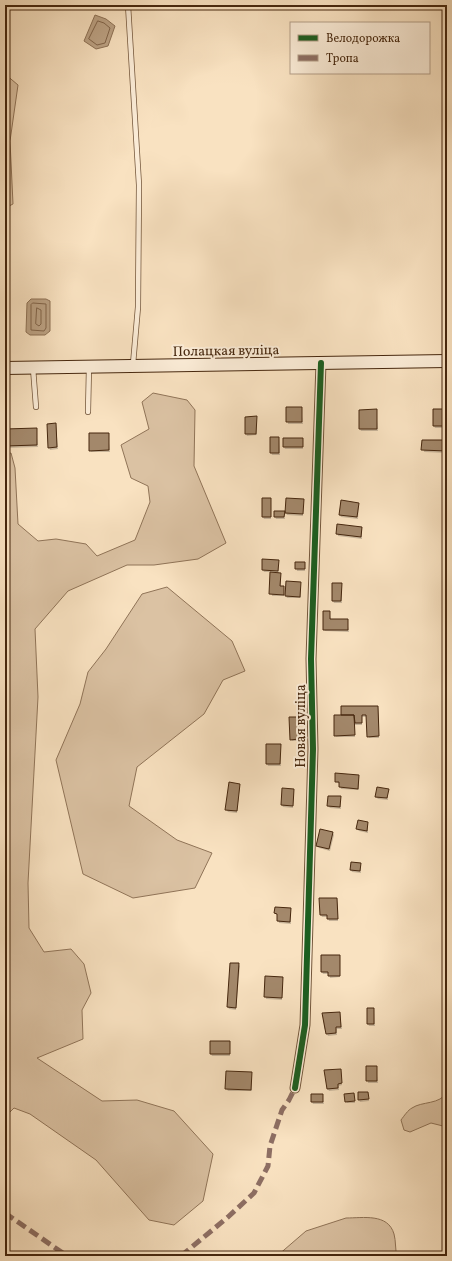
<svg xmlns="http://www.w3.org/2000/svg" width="452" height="1261" viewBox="0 0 452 1261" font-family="Vollkorn,serif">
	<rect width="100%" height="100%" fill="#f9e2c1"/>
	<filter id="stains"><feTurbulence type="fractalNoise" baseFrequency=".005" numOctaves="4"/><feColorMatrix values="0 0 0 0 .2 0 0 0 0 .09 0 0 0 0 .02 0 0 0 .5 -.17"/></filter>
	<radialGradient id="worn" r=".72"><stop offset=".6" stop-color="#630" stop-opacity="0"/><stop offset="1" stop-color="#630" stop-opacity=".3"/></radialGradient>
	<path fill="#dbc2a3" stroke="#907458" d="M 5,74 L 18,85 L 10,141 L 13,204 L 5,208 Z
		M 153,393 L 187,400 L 195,410 L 194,466 L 226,543 L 198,559 L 154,565 L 127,565 L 68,591 L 35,629 L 38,697 L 28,883 L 29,928 L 44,952 L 71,949 L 84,964 L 91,993 L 82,1010 L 83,1039 L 37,1058 L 102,1101 L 137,1100 L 174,1111 L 213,1154 L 203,1201 L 174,1225 L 149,1220 L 96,1160 L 30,1114 L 14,1108 L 5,1117 L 5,454 L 11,453 L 15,468 L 18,524 L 38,541 L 56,539 L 86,544 L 97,556 L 135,540 L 150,502 L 148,486 L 131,478 L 121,445 L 149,429 L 142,402 Z
		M 167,587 L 232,641 L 245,671 L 223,680 L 204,714 L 137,767 L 129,806 L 177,840 L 212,853 L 195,888 L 133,898 L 83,874 L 56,760 L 80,704 L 88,672 L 106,649 L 142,594 Z
		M 447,1092 L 447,1127 L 431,1123 L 410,1132 L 404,1130 L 401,1120 C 404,1116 408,1110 412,1108 C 422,1101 440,1105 447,1092 Z
		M 346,1218 C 363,1218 388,1213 394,1234 C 396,1241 395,1249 397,1256 L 277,1256 L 306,1231 Z"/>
	<path fill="#bca284" stroke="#8d7155" d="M 95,15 L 106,19 L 115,26 L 108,46 L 96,49 L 84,41 Z
		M 31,299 L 46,299 L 50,301 L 50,331 L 45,335 L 30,335 L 26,332 L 27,303 Z"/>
	<path fill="#0003" d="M 287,408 L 301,408 L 303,424 L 288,424 Z
		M 376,410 L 378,431 L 361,431 L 360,429 Z
		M 447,410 L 447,428 L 435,428 L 434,426 Z
		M 256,417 L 257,435 L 247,436 L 246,433 Z
		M 56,424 L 58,449 L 50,450 L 49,447 Z
		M 36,429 L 38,447 L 5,448 L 5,430 Z
		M 108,434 L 110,452 L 91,452 L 90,450 Z
		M 279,438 L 280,455 L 272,455 L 271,452 Z
		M 302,439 L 303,449 L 285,449 L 284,447 Z
		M 423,441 L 447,441 L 447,453 L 424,452 Z
		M 270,499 L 271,519 L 264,519 L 263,517 Z
		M 303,500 L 303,516 L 287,515 L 286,513 Z
		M 359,504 L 358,519 L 341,517 L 340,515 Z
		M 284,512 L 285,519 L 276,519 L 275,517 Z
		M 338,525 L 362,528 L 362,539 L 338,536 Z
		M 278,561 L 279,574 L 281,576 L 281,587 L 284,590 L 284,596 L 272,596 L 271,572 L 264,572 L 263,570 Z
		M 296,563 L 304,563 L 305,571 L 297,571 Z
		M 300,583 L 301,598 L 287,598 L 286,596 Z
		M 341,584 L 342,603 L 334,603 L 333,601 Z
		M 329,612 L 331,620 L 347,620 L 349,632 L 325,631 L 324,629 Z
		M 378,707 L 379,738 L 369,738 L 367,717 L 362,717 L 362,725 L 355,725 L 355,737 L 336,737 L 335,735 L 342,716 Z
		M 298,718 L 300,741 L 292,741 L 291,739 Z
		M 280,745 L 281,766 L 268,766 L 267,763 Z
		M 359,776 L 359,790 L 341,789 L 340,784 L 336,782 Z
		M 240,785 L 237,813 L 228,812 L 226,809 Z
		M 283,789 L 293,790 L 294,792 L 293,808 L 283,807 L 282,805 Z
		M 388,790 L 388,800 L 378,799 L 376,797 Z
		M 340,797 L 341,809 L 330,808 L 328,806 Z
		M 368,823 L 368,833 L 359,831 L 357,829 Z
		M 333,833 L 334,835 L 330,851 L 319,848 L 317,846 Z
		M 360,864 L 361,873 L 352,872 L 351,870 Z
		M 337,899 L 338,921 L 329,921 L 328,917 L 322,917 L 321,915 Z
		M 290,909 L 291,924 L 279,923 L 278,915 L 275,913 Z
		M 339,956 L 340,977 L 330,978 L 329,974 L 323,974 L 322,972 Z
		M 231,964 L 238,964 L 240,966 L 236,1010 L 229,1009 L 228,1007 Z
		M 266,977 L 282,978 L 282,1000 L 266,999 Z
		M 374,1009 L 375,1026 L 369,1026 L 368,1024 Z
		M 340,1013 L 342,1029 L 337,1029 L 337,1035 L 328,1036 L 324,1028 L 323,1014 Z
		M 229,1042 L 230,1056 L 212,1056 L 211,1054 Z
		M 367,1067 L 376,1067 L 378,1083 L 368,1083 Z
		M 340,1070 L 342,1085 L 339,1086 L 339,1090 L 329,1091 L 328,1089 Z
		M 251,1073 L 252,1091 L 228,1091 L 226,1088 Z
		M 368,1093 L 369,1101 L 360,1102 L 359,1100 Z
		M 354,1094 L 355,1103 L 347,1103 L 346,1101 Z
		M 322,1095 L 324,1104 L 313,1104 L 312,1102 Z"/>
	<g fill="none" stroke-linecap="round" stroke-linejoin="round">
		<path stroke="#816449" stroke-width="1" d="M 98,21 L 104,23 L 110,28 L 105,43 L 97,45 L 89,39 Z
			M 33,303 L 46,304 L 46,328 L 44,331 L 31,330 L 31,305 Z
			M 37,308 L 41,310 L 41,324 L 39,326 L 36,324 Z"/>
	</g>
	<path fill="#a3886b" stroke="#46270e" d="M 286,407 L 302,407 L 302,422 L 286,422 Z
		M 377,409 L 377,429 L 359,429 L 359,410 Z
		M 433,409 L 447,409 L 447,426 L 433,426 Z
		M 257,416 L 256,434 L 245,434 L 245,417 Z
		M 56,423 L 57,447 L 48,448 L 47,424 Z
		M 37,428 L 37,445 L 5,446 L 5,429 Z
		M 89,433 L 109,433 L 109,450 L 89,451 Z
		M 270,437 L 279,437 L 279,453 L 270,453 Z
		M 283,438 L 303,438 L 303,447 L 283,447 Z
		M 422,440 L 447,440 L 447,451 L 421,450 Z
		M 262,498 L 271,498 L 271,517 L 262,517 Z
		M 286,498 L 304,499 L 303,514 L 285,513 Z
		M 341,500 L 359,503 L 357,517 L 339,515 Z
		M 274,511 L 285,511 L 284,517 L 274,517 Z
		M 337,524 L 362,527 L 361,537 L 336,534 Z
		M 262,559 L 279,560 L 278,571 L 262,570 Z
		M 295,562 L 305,562 L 305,569 L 295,569 Z
		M 270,572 L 281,573 L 280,586 L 284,586 L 284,595 L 269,594 Z
		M 286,581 L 301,582 L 300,597 L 285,596 Z
		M 332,583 L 342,583 L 341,601 L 332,601 Z
		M 323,611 L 330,611 L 330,619 L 348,619 L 348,630 L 323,630 Z
		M 341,706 L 378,706 L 379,736 L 367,737 L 366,715 L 362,715 L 362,723 L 355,723 L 354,715 L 341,715 Z
		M 334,715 L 354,715 L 355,735 L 334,736 Z
		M 289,717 L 299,717 L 299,739 L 290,740 Z
		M 266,744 L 281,744 L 280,764 L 266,764 Z
		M 335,773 L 359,775 L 358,789 L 339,787 L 339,782 L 335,782 Z
		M 229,782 L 240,784 L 237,811 L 225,810 Z
		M 377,787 L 389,789 L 387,798 L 375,797 Z
		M 282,788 L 294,789 L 293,806 L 281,805 Z
		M 328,796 L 341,796 L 340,807 L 327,806 Z
		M 358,820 L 368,822 L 367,831 L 356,829 Z
		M 320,829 L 333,832 L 329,849 L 316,846 Z
		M 351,862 L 361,863 L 360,871 L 350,870 Z
		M 319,898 L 337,898 L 338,919 L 327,919 L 327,915 L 320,915 Z
		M 275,907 L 291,908 L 290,922 L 277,921 L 277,914 L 274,913 Z
		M 321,955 L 340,955 L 340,976 L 328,976 L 328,972 L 321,972 Z
		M 230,963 L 239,963 L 236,1008 L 227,1007 Z
		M 265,976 L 283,977 L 282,998 L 264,997 Z
		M 367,1008 L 374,1008 L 374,1024 L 367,1024 Z
		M 340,1012 L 341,1027 L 336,1027 L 336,1033 L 326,1034 L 322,1013 Z
		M 210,1041 L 230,1041 L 230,1054 L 210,1054 Z
		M 366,1066 L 377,1066 L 377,1081 L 366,1081 Z
		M 341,1069 L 342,1083 L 338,1084 L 338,1088 L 327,1089 L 324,1070 Z
		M 226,1071 L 252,1072 L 251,1090 L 225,1089 Z
		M 358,1092 L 368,1092 L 369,1099 L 358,1100 Z
		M 354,1093 L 355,1101 L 345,1102 L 344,1094 Z
		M 311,1094 L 323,1094 L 323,1102 L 311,1102 Z"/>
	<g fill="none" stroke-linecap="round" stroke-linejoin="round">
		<g stroke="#73563b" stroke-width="6">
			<path id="service" d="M 128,5 L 139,185 L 138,307 L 133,364
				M 33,368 L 36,407
				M 88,412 L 89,367"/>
		</g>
		<g stroke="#73563b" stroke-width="11">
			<path id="minor" d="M 295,1088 L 305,1025 L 313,749 L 311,659 L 321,363"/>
		</g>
		<g stroke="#46270e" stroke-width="14">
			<path id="secondary" d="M 5,368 L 447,361"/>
		</g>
		<use href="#service" stroke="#fbecd7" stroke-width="4.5"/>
		<use href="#minor" stroke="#fbecd7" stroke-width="9"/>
		<use href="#secondary" stroke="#fbecd7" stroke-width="12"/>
		<path stroke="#8d6e63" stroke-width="5" stroke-dasharray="10 5" stroke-linecap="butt" d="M 5,1213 L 67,1256
			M 181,1256 L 228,1217 L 254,1193 L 268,1166 L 270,1146 L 282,1110 L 289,1100 L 295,1088"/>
		<g stroke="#fbecd7" stroke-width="8">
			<path id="cycleway" d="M 295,1088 L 305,1025 L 313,749 L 311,659 L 321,363"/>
		</g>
		<use href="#cycleway" stroke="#1b5e20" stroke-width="6"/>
	</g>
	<g text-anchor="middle" stroke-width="4" stroke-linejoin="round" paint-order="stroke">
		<g font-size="14" fill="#46270e" stroke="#fbecd7">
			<text transform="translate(226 350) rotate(-1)" y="5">Полацкая вуліца</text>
			<text transform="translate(300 726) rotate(-90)" y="5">Новая вуліца</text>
		</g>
	</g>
	<rect width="452" height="1261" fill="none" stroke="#f9e2c1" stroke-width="20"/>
	<rect x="6" y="6" width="440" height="1249" fill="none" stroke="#46270e" stroke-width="2"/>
	<rect x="10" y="10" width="432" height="1241" fill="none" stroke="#46270e"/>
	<rect x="290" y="22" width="140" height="52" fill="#fbecd7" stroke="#b39d87"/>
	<rect x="298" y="35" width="20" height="6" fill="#1b5e20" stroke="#b39d87"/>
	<text x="326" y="42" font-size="12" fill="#46270e">Велодорожка</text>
	<rect x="298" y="55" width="20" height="6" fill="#8d6e63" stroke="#b39d87"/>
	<text x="326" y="62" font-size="12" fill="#46270e">Тропа</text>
	<rect width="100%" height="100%" filter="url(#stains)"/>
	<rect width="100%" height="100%" fill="url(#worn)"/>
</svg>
